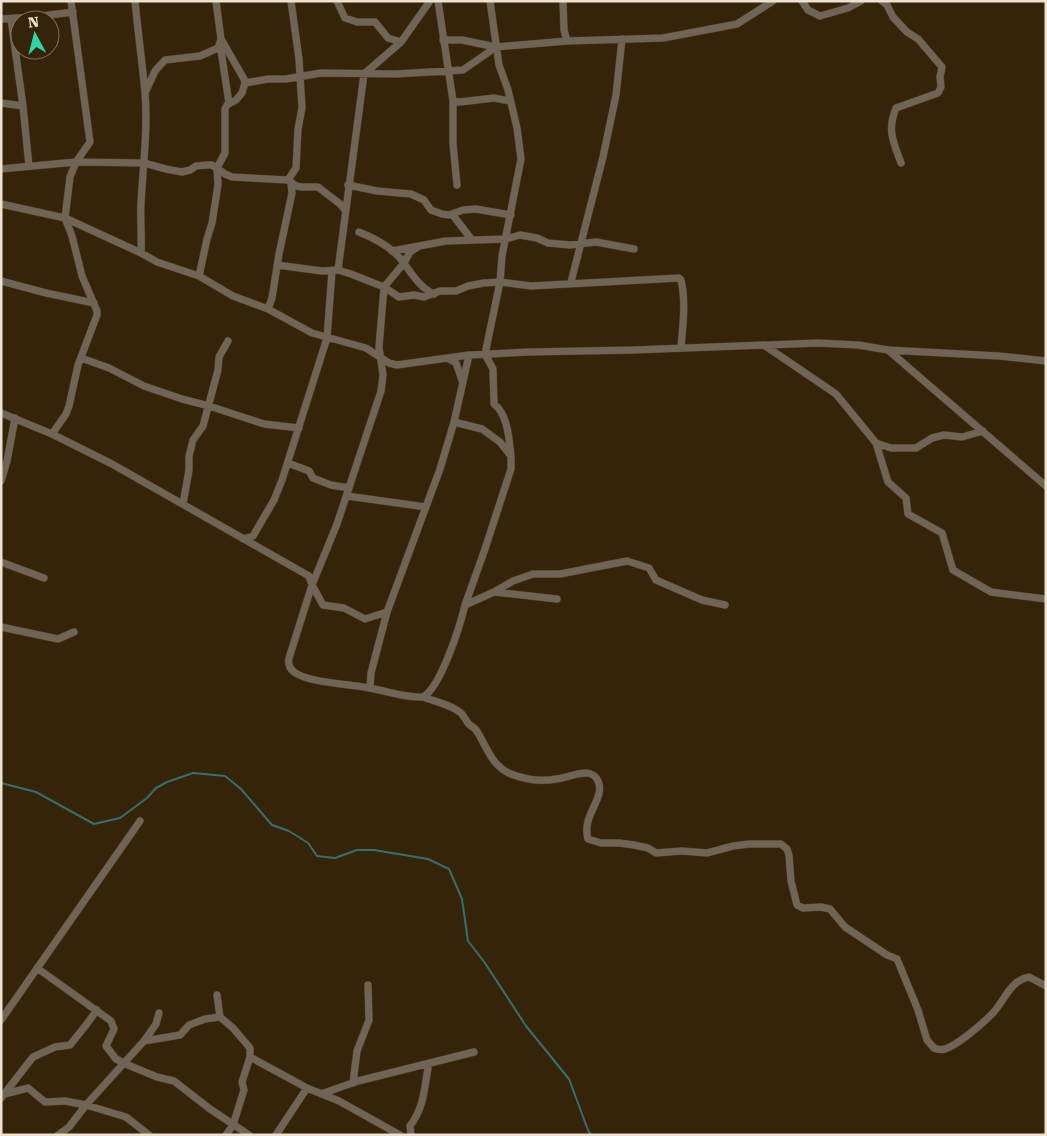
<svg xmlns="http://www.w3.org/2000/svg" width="1047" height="1136" viewBox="0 0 1047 1136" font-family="'Roboto Serif',serif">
	<rect width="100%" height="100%" fill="#35230a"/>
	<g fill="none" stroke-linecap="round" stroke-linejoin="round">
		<path stroke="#3a6d6e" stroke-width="2" d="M 1,783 L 36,792 L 94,824 L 120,818 L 147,798 L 156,788 L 167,782 L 193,773 L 225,776 L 241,789 L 272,825 L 289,831 L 308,843 L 317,856 L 335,858 L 357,850 L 374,850 L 428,859 L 449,869 L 462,899 L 468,941 L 485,963 L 526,1026 L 569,1079 L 588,1130 L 591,1135"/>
		<g stroke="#4f3e26" stroke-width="8">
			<path id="minor" d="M 135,1 C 138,32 142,62 145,92 C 148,129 143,166 141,203 C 140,220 142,236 141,253
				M 337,1 L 345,18 L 357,22 L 375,22 L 388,38 L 401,42
				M 438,1 L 453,101 L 453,144 L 457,185
				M 490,1 L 499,65 L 508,90 L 517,128 L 521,159 L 502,256 L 500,282 L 485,354 L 493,369 L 494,404 C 508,414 509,440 511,456
				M 563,1 L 564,30 L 567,41
				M 802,1 L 808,10 L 820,16 L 848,8 L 861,1
				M 882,1 L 887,5 L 893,17 L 907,32 L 918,39 L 942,67 L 940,77 L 941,87 L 938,93 L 896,108 C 887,130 893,141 901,163
				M 1,19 L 34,17 L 73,12
				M 11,19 L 23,106 L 29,166
				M 443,40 L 462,40 L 496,47 L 567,41 L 663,38 L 737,24 L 773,1
				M 220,44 L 229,103
				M 245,83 L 268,79 L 286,79 L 321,73 L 396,74 L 463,70 L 496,47
				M 145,93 L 155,71 L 165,60 L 200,56 L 218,48 L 221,39 L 216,1
				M 453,101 L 460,102 L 494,98 L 510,101
				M 1,103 L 23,106
				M 1,169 L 76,162 L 144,163 L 166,169 L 182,172 L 190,170 L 196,166 L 207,165 L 212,165 L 225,174 L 232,177 L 288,180 L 296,186 L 302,187 L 318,187 L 340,204 L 345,210
				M 288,180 L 296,168 L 298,129 L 302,108 L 299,59 L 291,1
				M 348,185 L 377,191 L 411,194 L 424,200 L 431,210 L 442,214 L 449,215 L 463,210 L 476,209 L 511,215
				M 1,204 L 65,218 L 141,253 L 157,262 L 199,276 L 233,296 L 268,309 L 312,333 L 366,348 L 389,363 L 397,365 L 469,355 L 529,352 L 634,350 L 818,343 L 858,345 L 888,350 L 999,356 L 1046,361
				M 452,214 L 472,240
				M 359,232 C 374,238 388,245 399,257 C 410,270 418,287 434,294
				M 419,246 L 410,252 L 404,263 L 384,287 L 379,347 L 383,375 L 381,391 L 337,524 L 312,585 L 289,658 C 288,663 289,668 294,672 C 308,683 350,684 369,688 C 387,691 405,698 423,697 C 441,687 460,626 465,605 L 494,592 L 557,599
				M 392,251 L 446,241 L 506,239 L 520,235 L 537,238 L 548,243 L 570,245 L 596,242 L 634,249
				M 277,265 L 322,271 L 338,270 L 351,274 L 384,287 L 399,297 L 414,295 L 424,297 L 440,291 L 456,291 L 468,286 L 484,283 L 500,282 L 531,286 L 679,278 L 681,280 C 686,301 683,325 681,347
				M 338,270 L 364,74 L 401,42 L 430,1
				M 199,276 L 207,239 L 212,223 L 218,185 L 217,168 L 225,153 L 225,109 L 227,105 L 236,100 L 242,93 L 245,83 L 244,79 L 221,39
				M 1,281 L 46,293 L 94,303
				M 571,282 L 603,157 L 616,95 L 622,39
				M 268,309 L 272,298 L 279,254 L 292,193 L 291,183
				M 764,345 L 836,394 L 876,443 L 891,448 L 916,448 L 932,438 L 944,435 L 962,437 L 983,431
				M 888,350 L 1046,486
				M 81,358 L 109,368 L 144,386 L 182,399 L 209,406 L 264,424 L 299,428
				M 449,359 L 456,363 L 462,380
				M 1,413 L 52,434 L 112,464 L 309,576 L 312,585 L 323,605 L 344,608 L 365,619 L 387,612
				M 454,422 L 482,429 L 500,442 L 511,456 L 511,469 L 485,549 L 465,605
				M 52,434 L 66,414 L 69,406 L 78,365 L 97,315 L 97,311 L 82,276 L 72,236 L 65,218 L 70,177 L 76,162 L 90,142 L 71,1
				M 876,443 L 888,482 L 906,498 L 908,514 L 942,533 L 953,570 L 991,592 L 1046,599
				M 288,463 L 309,471 L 313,478 L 331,485 L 349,488
				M 1,481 L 7,461 L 15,418
				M 347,496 L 426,507
				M 183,504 L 189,470 L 189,456 L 193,440 L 203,426 L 218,370 L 219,357 L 228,341
				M 243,539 L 253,536 L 274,500 L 282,480 L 327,338 L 332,271
				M 1,562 L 44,578
				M 494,592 L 513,581 L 533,574 L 560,574 L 627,561 L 649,568 L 656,580 L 702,600 L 725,605
				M 1,627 L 58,639 L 74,632
				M 370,688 L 371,673 L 387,612 L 440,469 L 454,422 L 469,355
				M 423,697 C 436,702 450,704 461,713 C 464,716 465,719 468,723 C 470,726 474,727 476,730 C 487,746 491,766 511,774 C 524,779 541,782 556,779 C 565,778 576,773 586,773 C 591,773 596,776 598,781 C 606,799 581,815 588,839 L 601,843 L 619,843 L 634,845 L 648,848 L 656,853 L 682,851 L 707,853 L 733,846 L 749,844 L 781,844 L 787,849 L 789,855 L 791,881 L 797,905 L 803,908 L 821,907 L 830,909 L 845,927 L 887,955 L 897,959 L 918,1010 L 927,1040 L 934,1048 C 938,1050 941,1050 945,1049 C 958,1045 982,1024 992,1014 C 1004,1002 1010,980 1029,977 L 1046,986
				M 37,968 L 111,1021 L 114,1029 L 106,1046 L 116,1059 L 128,1065 L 157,1077 L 174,1081 L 210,1109 L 249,1135
				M 217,995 L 220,1017 L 233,1028 L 250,1048 L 250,1057 L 307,1088 L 339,1101 L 400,1135
				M 1,1020 L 140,821
				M 144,1041 L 156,1024 L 159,1013
				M 353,1083 L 357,1051 L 369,1020 L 368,985
				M 5,1094 L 28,1088 L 45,1102 L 65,1101 L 86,1105 L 144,1041 L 180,1035 L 189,1025 L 205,1019 L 220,1017
				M 321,1094 L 358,1081 L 474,1052
				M 1,1098 L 33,1057 L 55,1047 L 70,1045 L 86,1025 L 97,1010
				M 58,1135 L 69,1127 L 86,1105 L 126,1117 L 149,1135
				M 226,1135 L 233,1125 L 244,1090 L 242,1082 L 250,1057
				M 276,1135 L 307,1088
				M 411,1135 L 410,1126 C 425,1106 424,1087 429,1063"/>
		</g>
		<use href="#minor" stroke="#706457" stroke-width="7"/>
	</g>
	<rect width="1047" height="1136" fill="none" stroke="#ede1d2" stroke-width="5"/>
	<g transform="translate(35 35) rotate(353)"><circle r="24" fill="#35230a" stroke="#7f6f5a"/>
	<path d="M0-4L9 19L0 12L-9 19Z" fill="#31d4a9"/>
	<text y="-8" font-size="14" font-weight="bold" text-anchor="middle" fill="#ede1d2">N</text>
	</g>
</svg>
